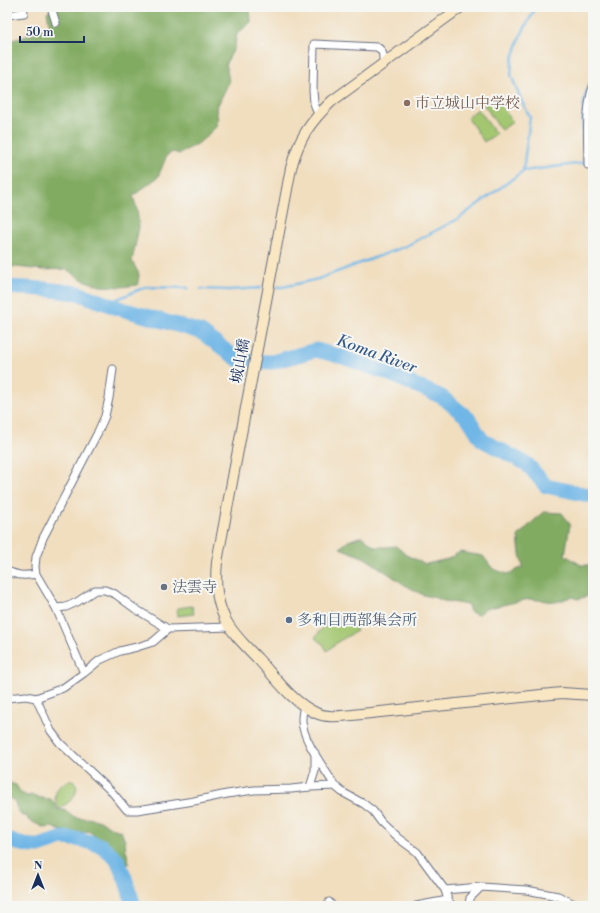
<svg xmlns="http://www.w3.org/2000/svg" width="600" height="913" viewBox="0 0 600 913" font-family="'Libre Bodoni','Noto Serif JP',serif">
	<rect width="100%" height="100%" fill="#f6f6f2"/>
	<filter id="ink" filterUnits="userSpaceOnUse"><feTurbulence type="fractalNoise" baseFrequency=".025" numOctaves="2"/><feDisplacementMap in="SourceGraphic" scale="8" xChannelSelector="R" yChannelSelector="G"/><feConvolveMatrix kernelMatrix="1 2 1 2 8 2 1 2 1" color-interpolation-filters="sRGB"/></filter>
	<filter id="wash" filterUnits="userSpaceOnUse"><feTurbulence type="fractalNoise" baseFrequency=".012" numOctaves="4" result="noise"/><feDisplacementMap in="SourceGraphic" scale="16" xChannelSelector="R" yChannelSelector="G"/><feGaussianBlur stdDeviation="0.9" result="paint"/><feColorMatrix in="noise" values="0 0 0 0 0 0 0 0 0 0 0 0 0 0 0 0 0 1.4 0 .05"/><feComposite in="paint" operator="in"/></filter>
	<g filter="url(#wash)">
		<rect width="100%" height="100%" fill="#f1debf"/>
		<path fill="#a3c670" stroke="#5f7a67" d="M 495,97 L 513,122 L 501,130 L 484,105 Z
			M 478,109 L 496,134 L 484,142 L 467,117 Z
			M 192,606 L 194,614 L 178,616 L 177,608 Z
			M 328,613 L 339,614 L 349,618 L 357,631 L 339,641 L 327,651 L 323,644 L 315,638 L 322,628 Z
			M 73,780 L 77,786 C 76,799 69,802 59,809 C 50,795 57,783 73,780 Z"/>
		<path fill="#82ab62" stroke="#4e6d60" d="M 56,7 L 250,7 L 251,22 L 237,34 L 234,49 L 226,63 L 229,82 L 216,109 L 218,120 L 216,127 L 199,143 L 179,154 L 173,152 L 167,155 L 158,177 L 133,196 L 137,209 L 139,227 L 132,261 L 139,274 L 138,285 L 122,287 L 100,286 L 83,280 L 66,269 L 43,270 L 7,266 L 7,41 L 21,38 L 50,27 L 47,12 Z
			M 543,512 L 562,513 L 570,524 L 565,555 L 581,565 L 593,565 L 593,587 L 591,587 L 588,596 L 578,599 L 571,597 L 557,602 L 529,599 L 485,609 L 478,615 L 470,612 L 468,605 L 444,601 L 436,598 L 423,595 L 405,585 L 365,558 L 340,548 L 348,541 L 362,536 L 375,547 L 385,547 L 396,546 L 406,555 L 426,564 L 448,559 L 460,552 L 483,556 L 493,569 L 508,574 L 523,567 L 520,554 L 518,536 Z
			M 7,782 L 16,785 L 21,793 L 27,796 L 33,795 L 41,798 L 51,799 L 58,810 C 66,807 68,815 75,817 C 82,819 90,817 97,820 C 103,821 107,825 112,828 C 114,829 118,830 121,831 L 125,841 L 126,851 L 128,856 L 129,864 L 125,865 L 122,861 L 118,853 L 95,836 L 89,831 L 83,832 L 72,836 L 65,831 L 59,830 L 52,827 L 45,828 L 28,820 L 27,816 L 22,816 C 14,809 18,799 7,798 Z"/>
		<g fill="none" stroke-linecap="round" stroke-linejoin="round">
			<path stroke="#6fb6e6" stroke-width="2.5" d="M 523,171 L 530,117 L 522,102 L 511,75 L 512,61 L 520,37 L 536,7
				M 277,287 L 283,287 L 318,279 L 406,246 L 458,219 L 523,171 L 584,163 C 583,142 580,106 588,87 C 589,84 591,81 593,78
				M 201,289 L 229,290 L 261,288
				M 106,304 L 145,287 L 188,288"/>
			<path stroke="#6fb6e6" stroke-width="15" d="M 7,287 L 43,289 L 78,293 L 115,307 L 201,332 L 240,361 L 272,362 L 316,350 L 343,357 L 390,374 L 442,397 L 468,418 L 482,440 L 527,464 L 546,486 L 593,496
				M 7,839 L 16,843 L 32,846 L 39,846 L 63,838 L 83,840 L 102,846 L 117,859 L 125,878 L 134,906"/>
		</g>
	</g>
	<g filter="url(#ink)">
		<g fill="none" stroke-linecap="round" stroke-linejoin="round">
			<g stroke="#666c80" stroke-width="9">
				<path id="street" d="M 51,7 L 56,23
					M 7,15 L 24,13 L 23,7
					M 318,114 L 314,103 L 313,91 L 314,44 L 377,47 C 384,51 383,56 383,63
					M 588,165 C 588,141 585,109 593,87
					M 7,571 C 19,576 24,576 36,574 L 56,608 L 84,673
					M 36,574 L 35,567 L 36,557 L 43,538 L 97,434 L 105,416 L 109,398 L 113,369
					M 56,608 L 66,607 L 77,602 L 95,590 L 105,590 L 115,594 L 134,608 L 168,629 L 230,627
					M 7,698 L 26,696 L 36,698 L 63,688 L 84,673 L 100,660 L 120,651 L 137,647 L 153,642 L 168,629
					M 36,698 L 51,731 L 60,743 L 112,792 L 127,810 L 137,810 L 194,801 L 227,794 L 254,790 L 291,789 L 310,787 L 335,786 L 342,792 L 364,804 L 373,811 L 381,822 L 398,838 L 417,852 L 445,890 L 448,900 L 452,906
					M 304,706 C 303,710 302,715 302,719 C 301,738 325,769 335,786
					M 310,787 L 315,771 L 315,753
					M 445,890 L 481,887 L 526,890 L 558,896 L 578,906
					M 329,902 L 332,906
					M 416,906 L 448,900
					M 469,906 L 470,898 L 481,887"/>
			</g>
			<g stroke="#666c80" stroke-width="12">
				<path id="secondary" d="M 461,7 L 332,101 C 310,122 299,138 291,168 L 217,562 C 215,583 216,600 225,619 C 233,635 246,646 258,659 C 276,678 291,701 316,713 C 327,718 340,716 352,715 L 541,695 L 562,693 L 593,695"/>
			</g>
			<use href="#street" stroke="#fff" stroke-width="7"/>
			<use href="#secondary" stroke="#f9e7c3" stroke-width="10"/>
		</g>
	</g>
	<circle fill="#8d6e63" stroke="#f6f6f2" stroke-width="1.5" cx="407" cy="103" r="4"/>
	<circle fill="#6b7280" stroke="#f6f6f2" stroke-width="1.5" cx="164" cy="587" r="4"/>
	<circle fill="#5c6f8a" stroke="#f6f6f2" stroke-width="1.5" cx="289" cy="620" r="4"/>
	<g text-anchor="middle" stroke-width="4" stroke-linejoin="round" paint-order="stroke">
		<g font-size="15" fill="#785e54" stroke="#f6f6f2" text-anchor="start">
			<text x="415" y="108">市立城山中学校</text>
		</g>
		<g font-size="15" fill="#1b2f5e" stroke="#f6f6f2">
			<text transform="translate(240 361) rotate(-79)" y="5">城山橋</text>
		</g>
		<g font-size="15" fill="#5b616d" stroke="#f6f6f2" text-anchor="start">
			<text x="172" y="592">法雲寺</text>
		</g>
		<g font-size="15" fill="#4e5e75" stroke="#f6f6f2" text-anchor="start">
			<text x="297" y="625">多和目西部集会所</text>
		</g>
		<g font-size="16" font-style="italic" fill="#345887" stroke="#f6f6f2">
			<text transform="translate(377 353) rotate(20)" y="6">Koma River</text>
		</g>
	</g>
	<rect width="600" height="913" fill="none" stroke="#f6f6f2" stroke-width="24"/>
	<g transform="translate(38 875)" stroke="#f6f6f2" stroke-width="3" paint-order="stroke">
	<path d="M0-3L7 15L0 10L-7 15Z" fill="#1b2f5e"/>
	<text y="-6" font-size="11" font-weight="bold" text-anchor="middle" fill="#1b2f5e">N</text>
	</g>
	<path d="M20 36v6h64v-6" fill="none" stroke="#1b2f5e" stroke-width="2"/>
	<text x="26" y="36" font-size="12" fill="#1b2f5e" stroke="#f6f6f2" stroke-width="3" paint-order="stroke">50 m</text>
</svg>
